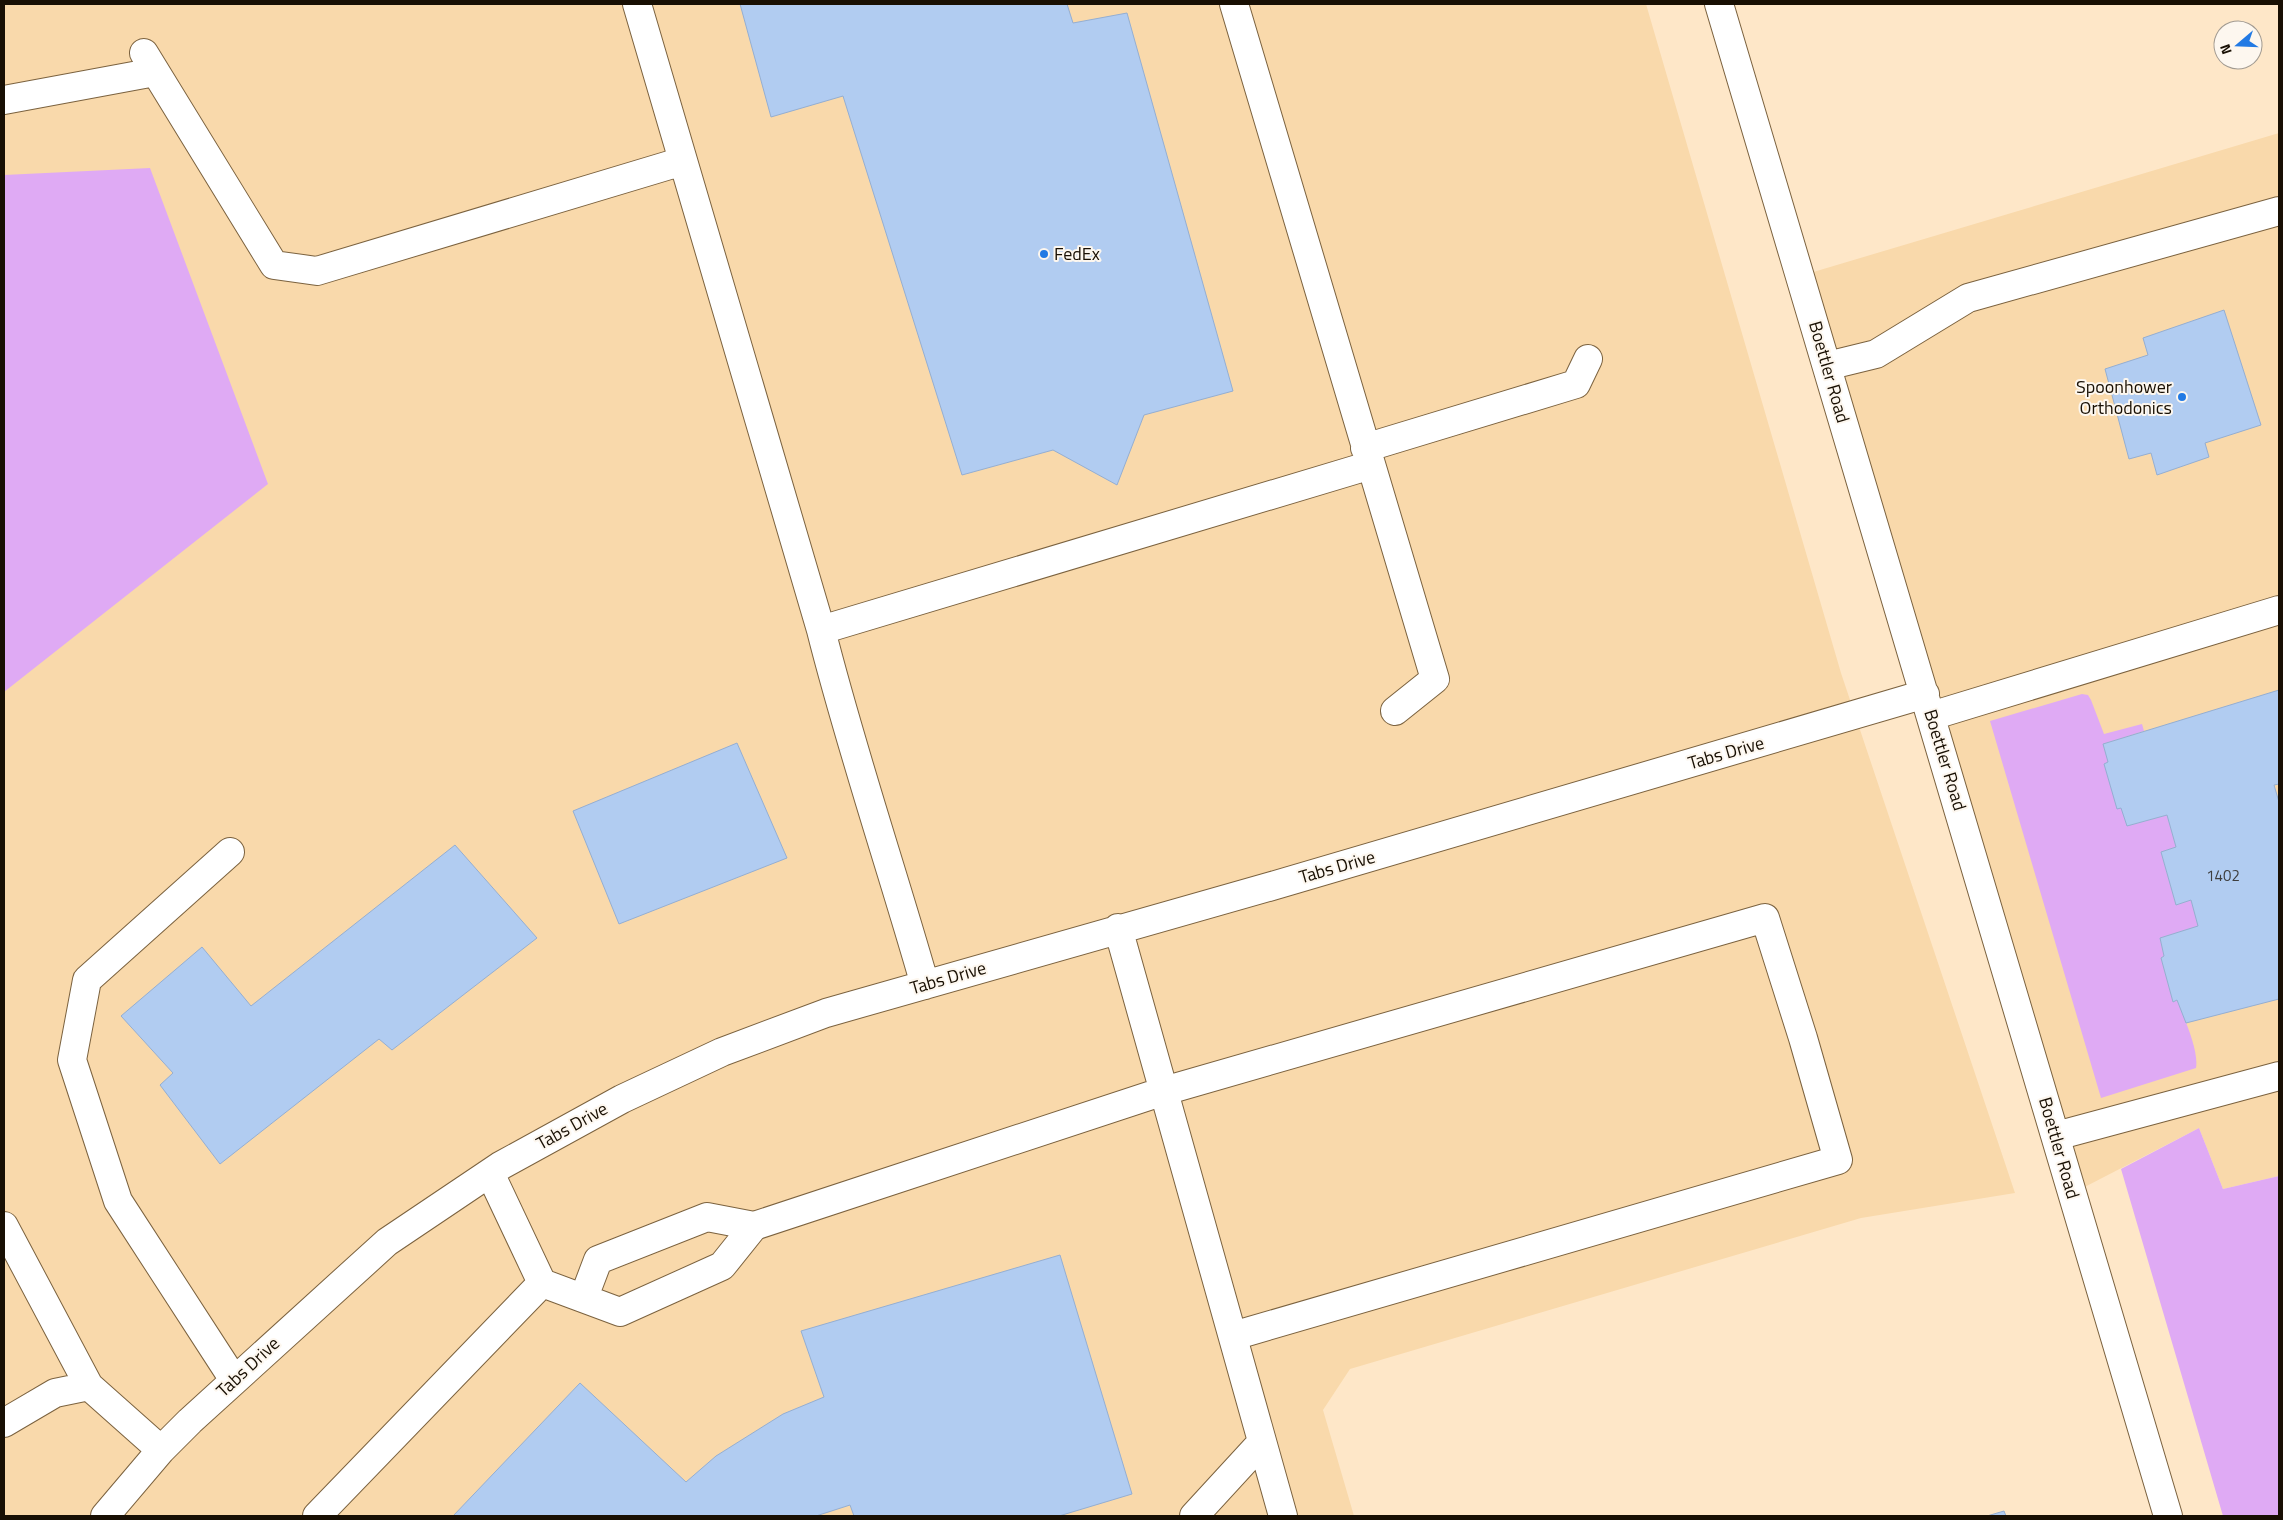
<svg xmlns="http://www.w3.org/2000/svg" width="2283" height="1520" viewBox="0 0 2283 1520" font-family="'Titillium Web',sans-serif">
	<rect width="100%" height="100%" fill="#fee7c8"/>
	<path fill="#f9d9ab" d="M 4,4 L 1646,4 L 1841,673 L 2015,1193 L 1861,1218 L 1350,1369 L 1323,1410 L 1354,1516 L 4,1516 Z
		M 2279,133 L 2279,1176 L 2223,1189 L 2199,1128 L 2073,1193 L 1800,276 Z"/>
	<path fill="#dfaaf4" d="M 150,168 L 268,484 L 4,692 L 4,175 Z
		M 2082,694 L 2088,695 L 2091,700 L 2104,734 L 2142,724 L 2144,731 L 2103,744 L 2127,826 L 2167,815 L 2176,847 L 2161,852 L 2176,905 L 2191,900 L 2198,926 L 2160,938 L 2164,956 L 2161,958 L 2173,1002 L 2177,1000 C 2184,1018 2199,1050 2196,1068 L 2101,1098 L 1990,721 Z
		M 2199,1128 L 2223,1189 L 2279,1176 L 2279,1516 L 2223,1516 L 2121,1169 Z"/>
	<path fill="#b1ccf1" stroke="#94aed2" d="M 740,4 L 1067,4 L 1073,23 L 1127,13 L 1233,391 L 1144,415 L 1117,485 L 1053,450 L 962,475 L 843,96 L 771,117 Z
		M 2224,310 L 2261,425 L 2205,443 L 2209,457 L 2157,475 L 2151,453 L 2129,459 L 2105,369 L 2148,355 L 2143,338 Z
		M 2279,690 L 2279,784 L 2274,785 L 2279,802 L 2279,999 L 2186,1023 L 2177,1000 L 2173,1002 L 2161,958 L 2164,956 L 2160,938 L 2198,926 L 2191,900 L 2176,905 L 2161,852 L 2176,847 L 2167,815 L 2127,826 L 2121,808 L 2117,809 L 2104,764 L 2108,762 L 2103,744 Z
		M 737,743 L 787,858 L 619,924 L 573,811 Z
		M 455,845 L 537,938 L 392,1050 L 379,1039 L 220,1164 L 160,1085 L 173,1073 L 121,1016 L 202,947 L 251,1006 Z
		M 1060,1255 L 1132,1494 L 1059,1516 L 854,1516 L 850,1505 L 816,1516 L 453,1516 L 580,1383 L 686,1482 L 716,1456 L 783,1414 L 824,1397 L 801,1331 Z
		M 2004,1511 L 2006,1516 L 1987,1516 Z"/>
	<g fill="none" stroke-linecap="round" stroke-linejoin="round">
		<g stroke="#7b623f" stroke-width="30">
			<path id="minor" d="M 637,4 L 821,630 C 851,749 891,866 925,985
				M 1234,4 L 1435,679 L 1395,711
				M 1719,4 L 2168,1516
				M 144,53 L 274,265 L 317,271 L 683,161
				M 4,100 L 155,72
				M 1827,366 L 1876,354 L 1968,298 L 2279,211
				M 1365,448 L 1576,384 L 1588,359
				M 821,630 L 1371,465
				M 1931,716 L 2279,610
				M 230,852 L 87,980 L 72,1060 L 118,1201 L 234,1380
				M 1118,928 L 1283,1516
				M 2056,1136 L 2279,1076
				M 490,1173 L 542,1283
				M 4,1226 L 89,1386
				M 584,1297 L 598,1260 L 707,1217 L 754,1226 L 1164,1091 L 1765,918 L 1803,1038 L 1838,1160 L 1233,1336
				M 4,1423 L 55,1393 L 89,1386 L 161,1450
				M 105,1516 L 161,1450 L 190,1421 L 387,1242 L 500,1166 L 622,1099 L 722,1052 L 826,1013 L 1272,886 L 1925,694
				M 317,1516 L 542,1283 L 620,1312 L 722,1266 L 754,1226
				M 1194,1516 L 1262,1442"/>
		</g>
		<use href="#minor" stroke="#fff" stroke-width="28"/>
	</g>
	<g fill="#227ae4" stroke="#fdf7ef" stroke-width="2">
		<circle cx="1044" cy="254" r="5"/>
		<circle cx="2182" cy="397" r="5"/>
	</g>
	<g text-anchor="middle" stroke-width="4" stroke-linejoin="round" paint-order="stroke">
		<g font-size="15" fill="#3e3e3e">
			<text x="2223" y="881">1402</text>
		</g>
		<g font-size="18" fill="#180f03" stroke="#fdf7ef" text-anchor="start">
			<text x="1054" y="260">FedEx</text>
			<text x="2172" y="393" text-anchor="end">Spoonhower<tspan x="2172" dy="21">Orthodonics</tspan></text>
		</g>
		<g font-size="18" fill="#180f03" stroke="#fdf7ef">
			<text transform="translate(1829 372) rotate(74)" y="6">Boettler Road</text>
			<text transform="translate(1726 753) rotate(-16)" y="6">Tabs Drive</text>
			<text transform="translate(1945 760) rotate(73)" y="6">Boettler Road</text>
			<text transform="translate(1337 867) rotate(-16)" y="6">Tabs Drive</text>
			<text transform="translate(948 978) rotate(-16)" y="6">Tabs Drive</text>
			<text transform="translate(572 1126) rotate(-29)" y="6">Tabs Drive</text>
			<text transform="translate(2059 1148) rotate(74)" y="6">Boettler Road</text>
			<text transform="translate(248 1367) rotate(-43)" y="6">Tabs Drive</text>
		</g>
	</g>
	<rect width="2283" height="1520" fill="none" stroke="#180f03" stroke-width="10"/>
	<g transform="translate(2238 45) rotate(251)"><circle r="24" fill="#fdf7ef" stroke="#a19a91"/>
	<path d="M0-4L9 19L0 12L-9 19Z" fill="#227ae4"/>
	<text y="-8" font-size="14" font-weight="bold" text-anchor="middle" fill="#180f03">N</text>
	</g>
</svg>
